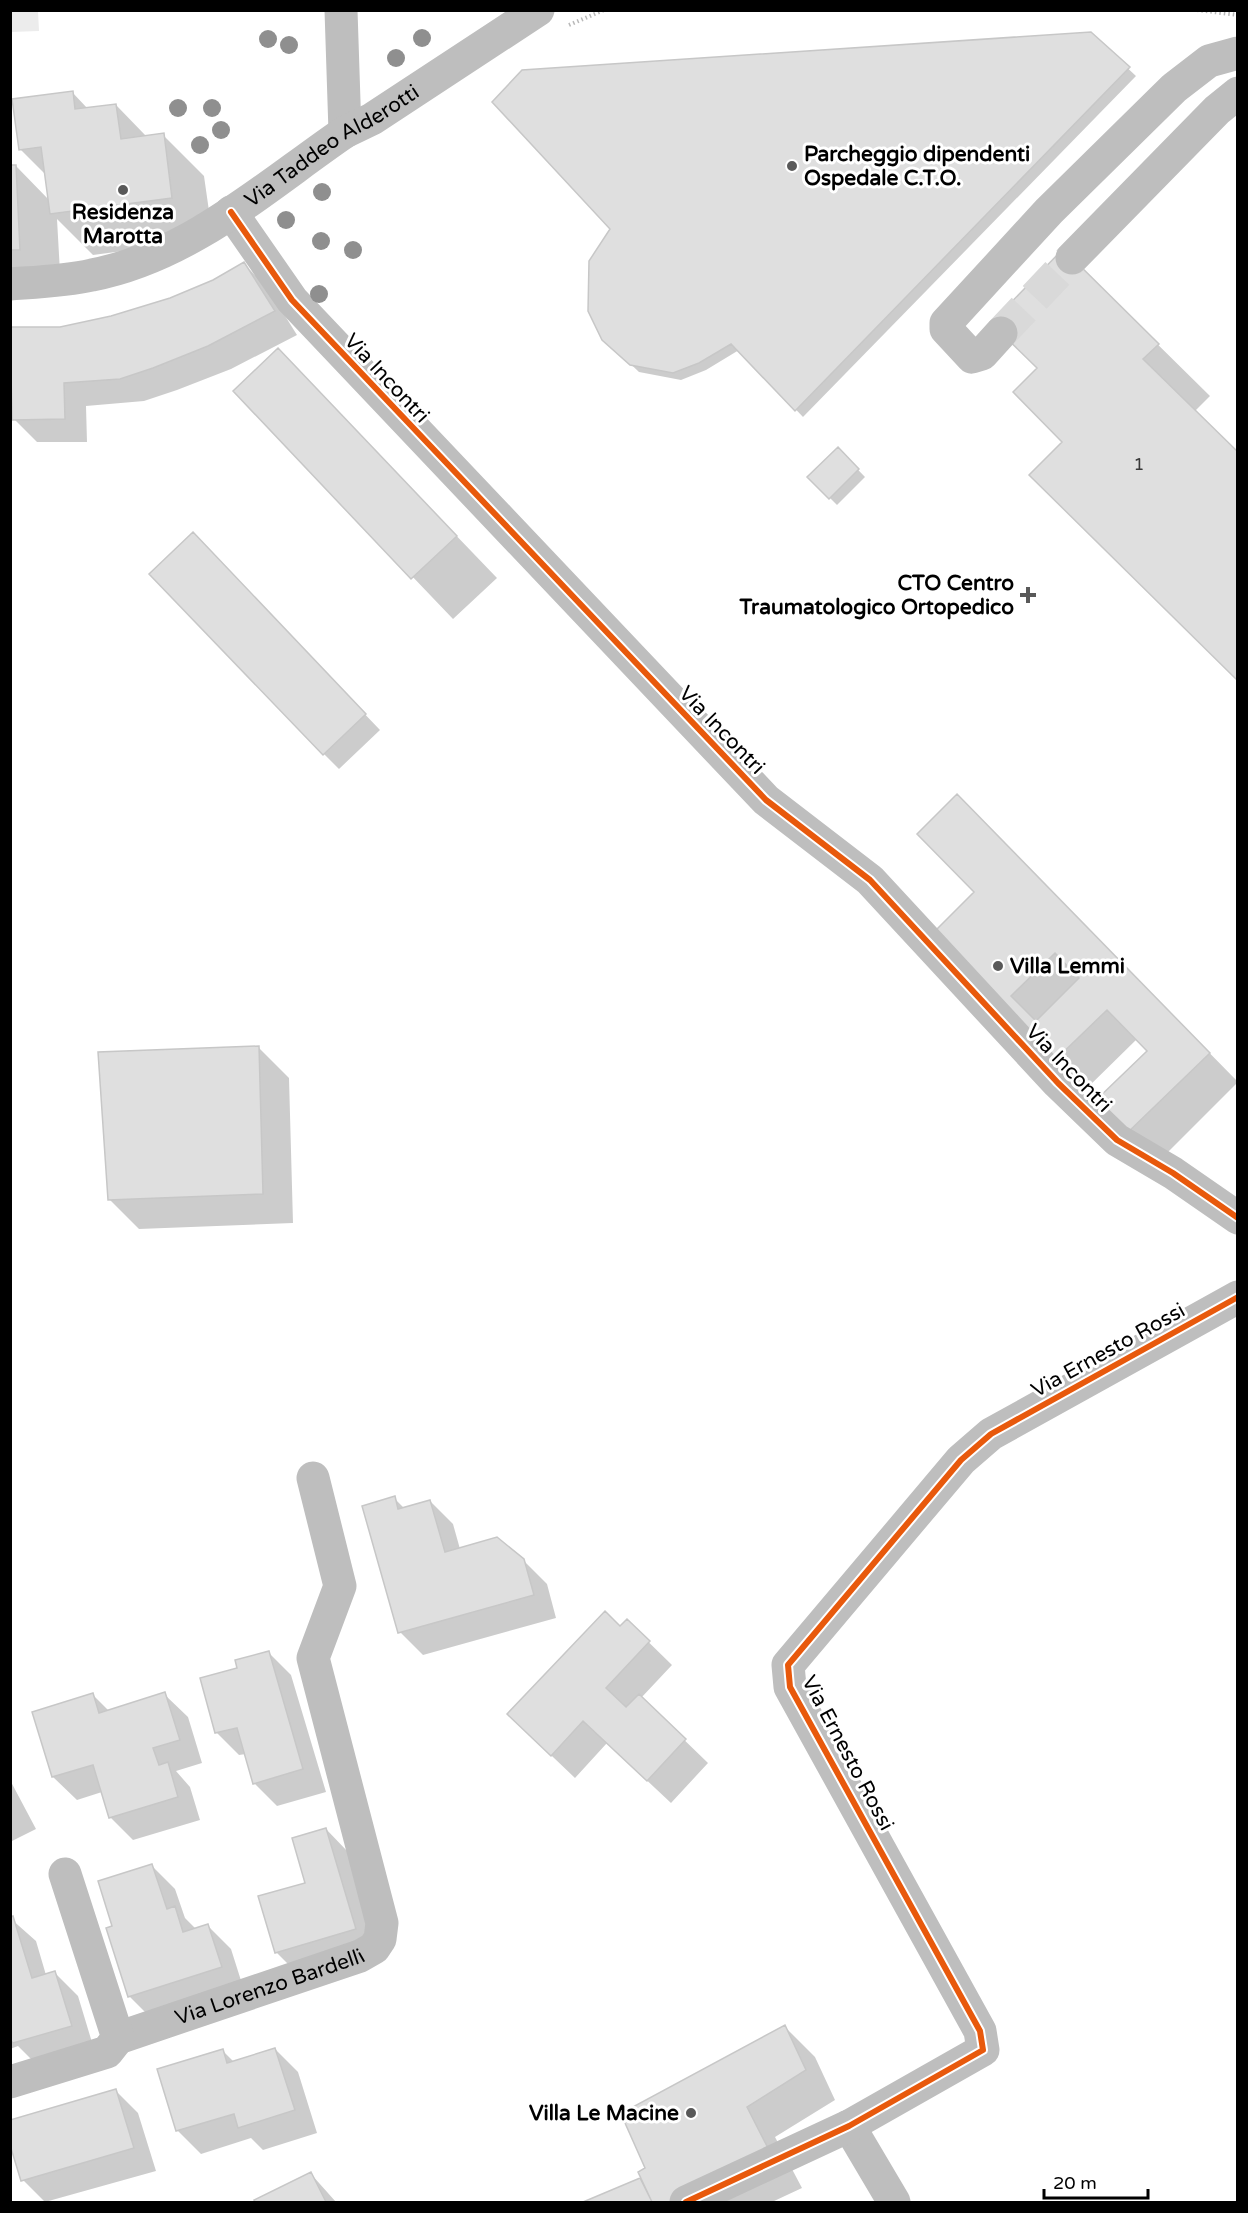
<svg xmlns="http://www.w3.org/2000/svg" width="1248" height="2213" viewBox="0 0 1248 2213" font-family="'Varela Round',sans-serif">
	<rect width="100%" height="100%" fill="#fff"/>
	<path fill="#ececec" d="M 10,11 L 38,11 L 39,31 L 11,32 Z"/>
	<path fill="#0003" d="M 1090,33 L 1136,76 L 803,417 L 739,350 L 706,370 L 681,380 L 639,372 L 604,339 L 612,229 Z
		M 72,92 L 88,109 L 116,105 L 147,137 L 163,135 L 204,176 L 213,239 L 93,255 L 57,219 L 61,290 L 10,292 L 10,166 L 16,166 L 50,201 L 47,176 L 20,149 Z
		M 1063,251 L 1210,396 L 1194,412 L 1065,442 L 1038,368 Z
		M 244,264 L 267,287 L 297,335 L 231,369 L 177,390 L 144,401 L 86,406 L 87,442 L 37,442 L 14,419 L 60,329 L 112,318 L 170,299 L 214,281 Z
		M 278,350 L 497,578 L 453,619 L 235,391 Z
		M 838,449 L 865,477 L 837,505 L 809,477 Z
		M 208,550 L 380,730 L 339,769 L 324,754 Z
		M 987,826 L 1238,1082 L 1155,1165 L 1125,1135 L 1149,1051 L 1137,1039 L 1081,1094 L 929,939 L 976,892 Z
		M 259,1048 L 289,1078 L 293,1223 L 139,1229 L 109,1199 Z
		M 394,1498 L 405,1509 L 430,1501 L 453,1524 L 460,1549 L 523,1560 L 547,1584 L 556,1618 L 423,1655 L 400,1632 Z
		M 627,1621 L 672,1665 L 641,1698 L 708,1763 L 671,1803 L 607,1743 L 575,1778 L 532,1737 Z
		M 268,1652 L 291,1675 L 326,1792 L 277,1806 L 254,1783 L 246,1754 L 239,1755 L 216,1732 L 239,1669 Z
		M 164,1694 L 188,1717 L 202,1763 L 176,1771 L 190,1787 L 200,1820 L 133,1840 L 110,1817 L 102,1792 L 77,1800 L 53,1777 L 34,1713 L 93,1695 L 109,1711 Z
		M 10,1780 L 36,1829 L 10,1842 Z
		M 326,1829 L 349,1853 L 378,1952 L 299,1975 L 276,1952 L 307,1884 Z
		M 152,1866 L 175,1889 L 185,1918 L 196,1929 L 208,1926 L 231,1949 L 244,1990 L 152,2019 L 129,1996 L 114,1927 Z
		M 10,1918 L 36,1941 L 46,1975 L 55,1973 L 78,1996 L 94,2049 L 38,2066 L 18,2046 L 10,2049 Z
		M 785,2027 L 815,2057 L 835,2100 L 775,2137 L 802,2188 L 772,2202 L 587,2202 L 640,2180 L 645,2185 L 647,2169 Z
		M 275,2049 L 298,2072 L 317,2133 L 263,2150 L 251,2138 L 201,2154 L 178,2131 L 159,2070 L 223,2051 L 234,2062 Z
		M 115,2090 L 138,2113 L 156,2171 L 45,2202 L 23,2180 Z
		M 311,2174 L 336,2202 L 257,2202 L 256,2200 Z"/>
	<path fill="#dfdfdf" stroke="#c7c7c7" stroke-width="1.5" fill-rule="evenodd" d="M 1091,32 L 1130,67 L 795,411 L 731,344 L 699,363 L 673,373 L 630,365 L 602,340 L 588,311 L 589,261 L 610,229 L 492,102 L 522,70 Z
		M 73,91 L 75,109 L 116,104 L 121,139 L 164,133 L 172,198 L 50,214 L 41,147 L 19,150 L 12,99 Z
		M 10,165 L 16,165 L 20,250 L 10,250 Z
		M 1063,249 L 1159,344 L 1143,359 L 1238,452 L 1238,681 L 1029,475 L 1062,442 L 1013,392 L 1037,368 L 991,323 Z
		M 244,262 L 275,311 L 208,346 L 153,368 L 120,379 L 64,383 L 65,419 L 12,420 L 10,327 L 60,327 L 111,316 L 170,298 L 213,280 Z
		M 278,348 L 457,536 L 411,579 L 233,391 Z
		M 838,447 L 859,469 L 829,499 L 807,477 Z
		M 193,532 L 366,714 L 323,755 L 149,574 Z
		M 957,794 L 1210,1053 L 1124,1136 L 1093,1103 L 1147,1051 L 1107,1010 L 1050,1065 L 927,939 L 974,892 L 917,834 ZM 1055,953 L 1079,978 L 1036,1021 L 1011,996 Z
		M 259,1046 L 263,1194 L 108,1200 L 98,1052 Z
		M 395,1496 L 398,1509 L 430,1500 L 445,1552 L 497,1537 L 524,1559 L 534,1595 L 398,1633 L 362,1506 Z
		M 605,1611 L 620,1626 L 627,1619 L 650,1641 L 606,1688 L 626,1707 L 639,1694 L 686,1739 L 647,1781 L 583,1721 L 551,1756 L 507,1714 Z
		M 269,1651 L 303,1769 L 253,1784 L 237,1728 L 215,1733 L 200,1678 L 237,1668 L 235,1660 Z
		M 165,1692 L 180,1740 L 153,1748 L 159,1765 L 168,1762 L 178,1797 L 109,1818 L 93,1765 L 52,1777 L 32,1712 L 93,1693 L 99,1713 Z
		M 326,1828 L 356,1929 L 275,1953 L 258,1896 L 305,1883 L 292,1838 Z
		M 152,1864 L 167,1909 L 175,1906 L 183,1932 L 208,1924 L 222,1967 L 128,1997 L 106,1928 L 112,1926 L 98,1881 Z
		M 13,1916 L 32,1978 L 55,1971 L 72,2026 L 13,2043 L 10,2040 L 10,1917 Z
		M 785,2025 L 806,2070 L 747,2107 L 773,2158 L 678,2202 L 652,2202 L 638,2172 L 645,2168 L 625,2123 L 633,2117 L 629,2109 Z
		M 275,2048 L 295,2110 L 238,2128 L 234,2114 L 176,2131 L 157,2069 L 223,2049 L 227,2063 Z
		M 116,2089 L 134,2148 L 21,2181 L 10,2145 L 10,2120 Z
		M 311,2172 L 326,2202 L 255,2202 L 254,2200 Z
		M 640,2178 L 652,2202 L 583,2202 Z"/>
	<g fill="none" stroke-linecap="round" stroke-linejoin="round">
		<path stroke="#d9d9d9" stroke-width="33" stroke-dasharray="33 16" stroke-linecap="butt" d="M 1001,333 L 1072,258"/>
		<path stroke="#b9b9b9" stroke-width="4" stroke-dasharray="1.5 3" stroke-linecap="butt" d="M 1197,10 L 1238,15
			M 569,25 L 604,10"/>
		<g stroke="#bebebe" stroke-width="33">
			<path d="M 341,10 L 345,132"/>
			<path d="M 231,212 L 292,300 L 766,800 L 870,880 L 1058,1083 L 1117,1140 L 1173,1173 L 1238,1218"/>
			<path d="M 1072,258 L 1217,110 L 1238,93"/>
			<path id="s1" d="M 10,284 C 38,282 66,281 92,275 C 190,256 266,186 345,132 L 372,119 L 538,10"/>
			<path d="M 1001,333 L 982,354 L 972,357 L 946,329 L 946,323 L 1049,211 L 1174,88 L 1209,61 L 1238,53"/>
			<path id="s2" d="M 118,2038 L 360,1956 L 374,1948 L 380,1939 L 382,1923 L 313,1658 L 340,1586 L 313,1478"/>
			<path d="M 10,2082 L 107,2052 L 118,2038 L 65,1874"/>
			<path d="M 849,2126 L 894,2202"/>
			<path d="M 686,2202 L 849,2126 L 983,2050 L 980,2031 L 790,1687 L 788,1665 L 961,1460 L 991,1434 L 1238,1297"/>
		</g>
		<g stroke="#fff" stroke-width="10">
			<path id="cycleway" d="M 231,212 L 292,300 L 766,800 L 870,880 L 1058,1083 L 1117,1140 L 1173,1173 L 1238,1218
				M 686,2202 L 849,2126 L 983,2050 L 980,2031 L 790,1687 L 788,1665 L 961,1460 L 991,1434 L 1238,1297"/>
		</g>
		<use href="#cycleway" stroke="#e8590c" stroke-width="6"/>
	</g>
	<g fill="#8f8f8f">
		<circle cx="422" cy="38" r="9"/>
		<circle cx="268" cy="39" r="9"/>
		<circle cx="289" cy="45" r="9"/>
		<circle cx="396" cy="58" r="9"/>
		<circle cx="178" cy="108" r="9"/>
		<circle cx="212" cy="108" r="9"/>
		<circle cx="221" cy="130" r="9"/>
		<circle cx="200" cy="145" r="9"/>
		<circle cx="322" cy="192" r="9"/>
		<circle cx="286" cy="220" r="9"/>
		<circle cx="321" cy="241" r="9"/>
		<circle cx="353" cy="250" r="9"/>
		<circle cx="319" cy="294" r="9"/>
	</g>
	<g fill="#595959" stroke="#fff" stroke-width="2">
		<circle cx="792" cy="166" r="6"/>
		<circle cx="123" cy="190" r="6"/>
		<path d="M1025 586h6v6h6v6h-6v6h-6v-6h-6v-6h6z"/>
		<circle cx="998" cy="966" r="6"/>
		<circle cx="691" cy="2113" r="6"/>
	</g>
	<g text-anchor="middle" stroke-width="6" stroke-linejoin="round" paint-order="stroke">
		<g font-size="18" fill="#383838">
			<text x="1139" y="470">1</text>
		</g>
		<g font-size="21" fill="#000" stroke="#fff">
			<text dy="7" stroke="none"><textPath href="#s1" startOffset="357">Via Taddeo Alderotti</textPath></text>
			<text transform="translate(387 378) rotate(47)" y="7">Via Incontri</text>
			<text transform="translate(722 730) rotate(46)" y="7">Via Incontri</text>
			<text transform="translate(1069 1068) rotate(46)" y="7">Via Incontri</text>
			<text transform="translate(1108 1350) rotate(-29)" y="7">Via Ernesto Rossi</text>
			<text transform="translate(848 1753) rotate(62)" y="7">Via Ernesto Rossi</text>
			<text dy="7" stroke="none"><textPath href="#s2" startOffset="160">Via Lorenzo Bardelli</textPath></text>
		</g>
		<g font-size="21" font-weight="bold" fill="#000" stroke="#fff" text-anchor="start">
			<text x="804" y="161">Parcheggio dipendenti<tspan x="804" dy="24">Ospedale C.T.O.</tspan></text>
			<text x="123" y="219" text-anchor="middle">Residenza<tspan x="123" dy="24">Marotta</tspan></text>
			<text x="1014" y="590" text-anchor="end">CTO Centro<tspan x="1014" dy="24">Traumatologico Ortopedico</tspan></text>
			<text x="1010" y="973">Villa Lemmi</text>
			<text x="679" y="2120" text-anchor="end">Villa Le Macine</text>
		</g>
	</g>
	<rect width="1248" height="2213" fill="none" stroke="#000000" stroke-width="24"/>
	<path d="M1044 2189v9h104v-9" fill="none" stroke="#000000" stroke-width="3"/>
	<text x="1053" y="2189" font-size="18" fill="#000000" stroke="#ffffff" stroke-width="4.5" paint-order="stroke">20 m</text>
</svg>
